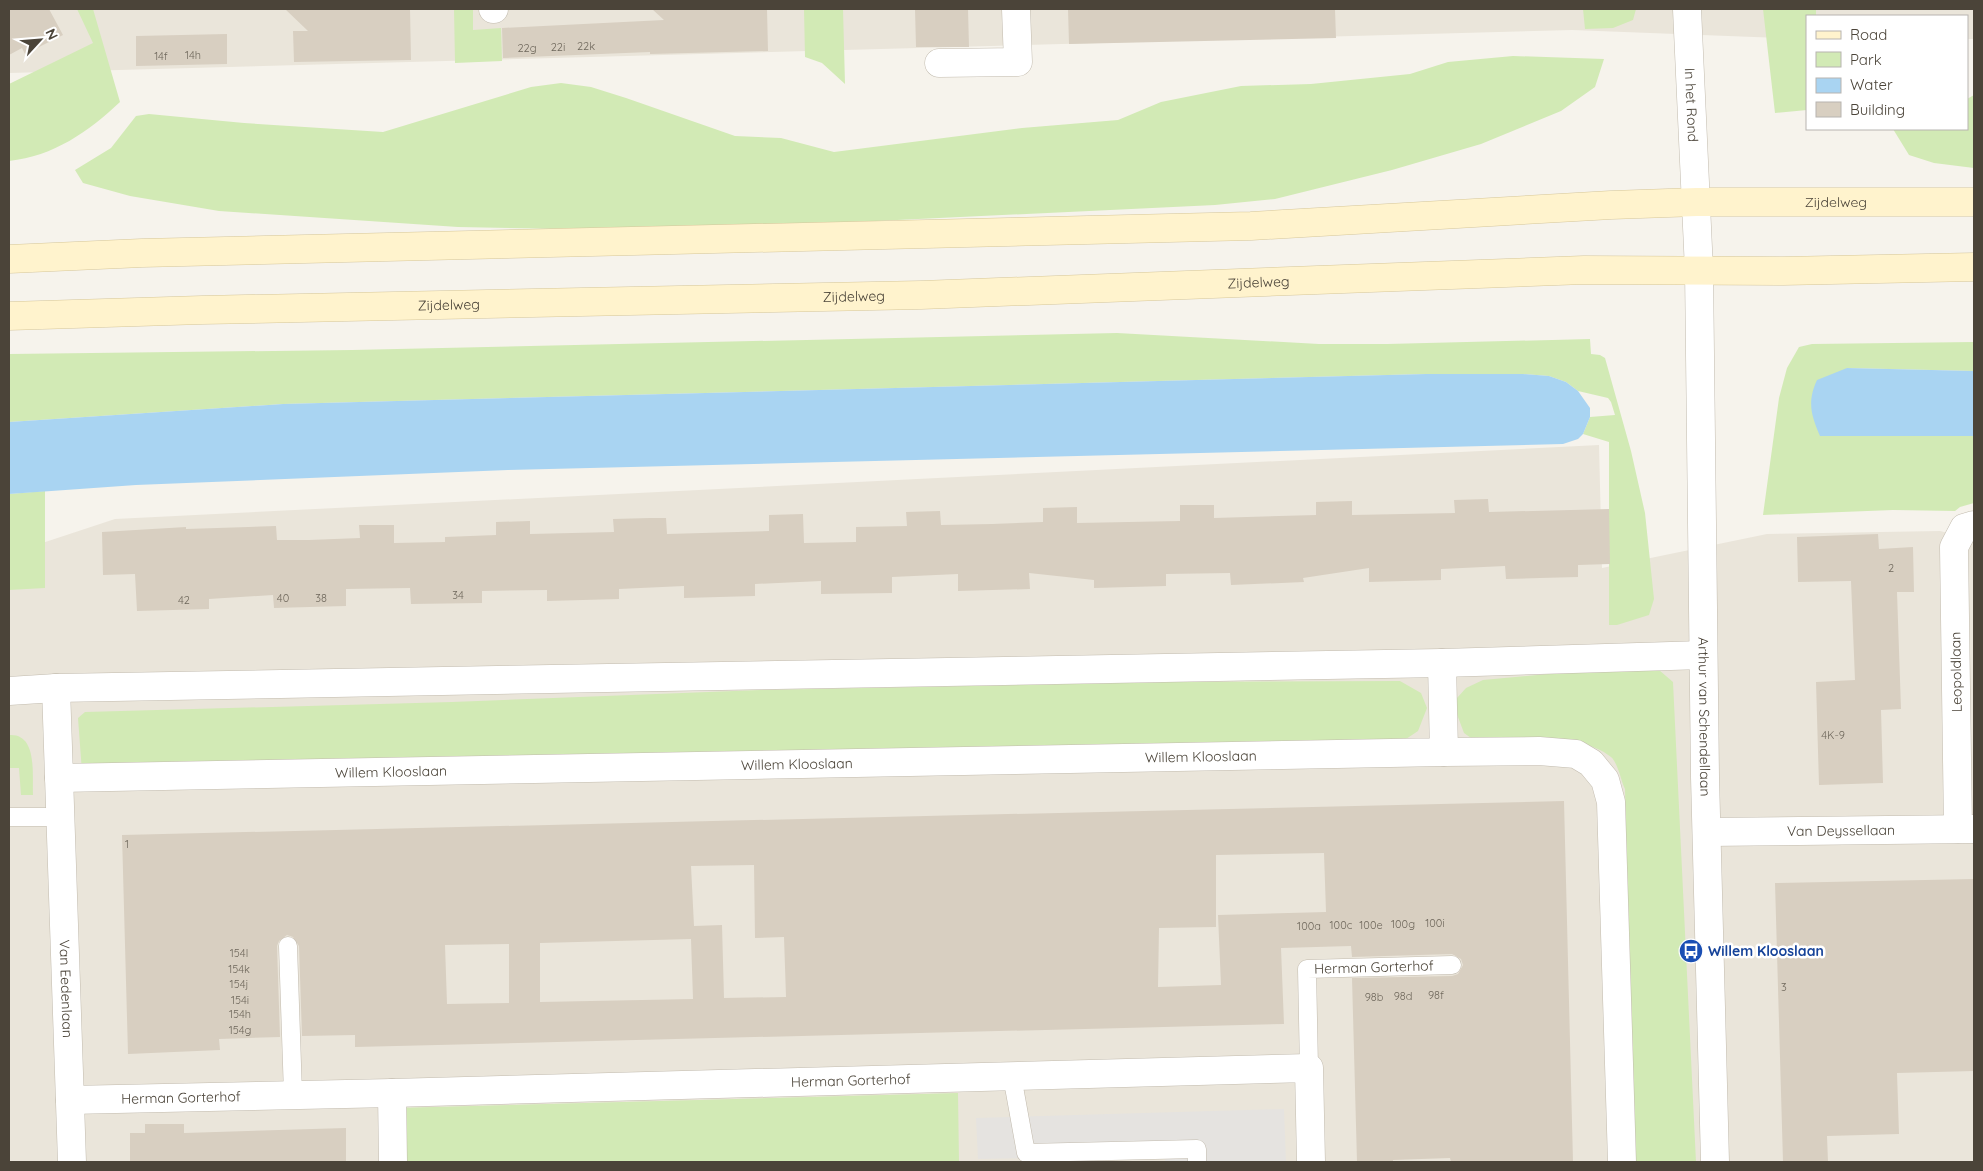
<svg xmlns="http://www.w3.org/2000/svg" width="1983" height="1171" viewBox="0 0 1983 1171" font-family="Quicksand,sans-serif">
	<rect width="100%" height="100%" fill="#f6f3ec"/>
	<path fill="#eae5da" d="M 9,9 L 1974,9 L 1974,39 L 1967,39 L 1967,16 L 1807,16 L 1807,39 L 1572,30 L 9,73 Z
		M 1599,445 L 1602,568 L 1767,534 L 1940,531 L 1974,539 L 1974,1162 L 9,1162 L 9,554 L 115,519 Z"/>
	<path fill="#d2eab5" d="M 77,9 L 93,9 L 120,102 C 88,132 54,156 9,161 L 9,84 L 93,43 Z
		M 454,9 L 473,9 L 473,30 L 501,28 L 502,61 L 455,63 Z
		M 804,9 L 843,9 L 845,84 L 822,63 L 805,57 Z
		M 1583,9 L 1636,9 L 1633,20 L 1613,28 L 1585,29 Z
		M 1763,9 L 1816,9 L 1816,16 L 1807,16 L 1807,110 L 1775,113 Z
		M 1513,56 L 1604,59 L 1595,87 L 1561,111 L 1481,144 L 1392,170 L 1275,199 L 1215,205 L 855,222 L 565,229 L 458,227 L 219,211 L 130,196 L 83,183 L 75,170 L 111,148 L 136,116 L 149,114 L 244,123 L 383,132 L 531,87 L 561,83 L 591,87 L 626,98 L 735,136 L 781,138 L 834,152 L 1022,128 L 1118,120 L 1161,102 L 1241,86 L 1311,84 L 1410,74 L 1448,62 Z
		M 1974,95 L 1974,168 L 1934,163 L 1909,155 L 1893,129 L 1967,129 L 1967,99 Z
		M 1117,333 L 1319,344 L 1387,344 L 1590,339 L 1591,354 L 1600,355 L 1605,358 L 1631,451 L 1645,513 L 1654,599 L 1649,615 L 1617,625 L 1609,625 L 1609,442 L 1583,434 L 1590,417 L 1615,415 L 1611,402 L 1608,398 L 1578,391 L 1566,382 L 1549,376 L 1523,374 L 1426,374 L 283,404 L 9,422 L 9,354 L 352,350 Z
		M 1974,342 L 1974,371 L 1847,368 L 1820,436 L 1974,436 L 1974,503 L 1960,507 L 1955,511 L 1893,510 L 1763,515 L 1779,398 L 1787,368 L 1799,347 L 1812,344 Z
		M 45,491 L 45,588 L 9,590 L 9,494 Z
		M 1645,665 L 1659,670 L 1673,682 L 1696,1162 L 1633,1162 L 1625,789 C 1621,781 1618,763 1611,757 C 1578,731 1518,740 1478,743 L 1464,733 L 1455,709 L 1457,698 L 1466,688 L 1483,680 Z
		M 1400,681 L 1421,693 L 1427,708 L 1418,731 L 1403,741 L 82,772 L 78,718 L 85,712 L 452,702 L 760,690 L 1166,682 Z
		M 9,735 C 38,733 32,775 33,795 L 21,795 L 19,768 L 9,768 Z
		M 958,1093 L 959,1162 L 397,1162 L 396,1108 Z"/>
	<path fill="#e5e3e0" d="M 1284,1109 L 1286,1162 L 1165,1162 L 1165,1155 L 978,1159 L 976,1118 Z"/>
	<path fill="#a9d4f2" d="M 1847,368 L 1974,371 L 1974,436 L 1820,436 C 1811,415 1807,402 1817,380 Z
		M 1426,374 L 1523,374 L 1549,376 L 1566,382 L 1578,391 L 1590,408 L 1590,417 L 1583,434 L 1578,439 L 1563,444 L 508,470 L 136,485 L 9,494 L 9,422 L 283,404 Z"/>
	<path fill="#d8cfc1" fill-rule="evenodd" d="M 9,9 L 49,9 L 63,35 L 25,54 L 22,48 L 9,55 Z
		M 285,9 L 410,9 L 411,60 L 294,62 L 293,31 L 308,31 Z
		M 652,9 L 767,9 L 768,51 L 650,54 L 650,52 L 503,58 L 502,28 L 664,20 Z
		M 915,9 L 968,9 L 969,47 L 916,47 Z
		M 1068,9 L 1335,9 L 1336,38 L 1069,44 Z
		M 227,34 L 227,64 L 136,66 L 136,36 Z
		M 1488,499 L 1489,512 L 1609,509 L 1610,564 L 1578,565 L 1578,577 L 1540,578 L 1506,579 L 1505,566 L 1441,569 L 1441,580 L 1369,582 L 1369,568 L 1303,578 L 1304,582 L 1231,585 L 1230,573 L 1166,574 L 1166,586 L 1094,588 L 1094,580 L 1029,573 L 1030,589 L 958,591 L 958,574 L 892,577 L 892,593 L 821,594 L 821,581 L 755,584 L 755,596 L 684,598 L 684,586 L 619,589 L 619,599 L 547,601 L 547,590 L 482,591 L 482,603 L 411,604 L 410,588 L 346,589 L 346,606 L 274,608 L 273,595 L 209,599 L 209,609 L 137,611 L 135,574 L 103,575 L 102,532 L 186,527 L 186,529 L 276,526 L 277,540 L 309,540 L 360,538 L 359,525 L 394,525 L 394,543 L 445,542 L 445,537 L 496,535 L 496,522 L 530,521 L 530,534 L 614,532 L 613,519 L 650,518 L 666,518 L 667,534 L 769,531 L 769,515 L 803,514 L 804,543 L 856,542 L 856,527 L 907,526 L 906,512 L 940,511 L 941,525 L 992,524 L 1043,522 L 1043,508 L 1077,507 L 1077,523 L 1180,521 L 1180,505 L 1214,505 L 1214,518 L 1316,515 L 1316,502 L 1352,501 L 1352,515 L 1455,513 L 1454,500 Z
		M 1878,534 L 1879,549 L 1913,547 L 1914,592 L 1897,592 L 1901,709 L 1881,710 L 1883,783 L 1819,785 L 1816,682 L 1855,680 L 1851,581 L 1798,582 L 1797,537 Z
		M 1564,801 L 1573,1162 L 1451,1162 L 1450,1158 L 1393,1160 L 1393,1162 L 1357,1162 L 1352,978 L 1452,976 L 1458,974 L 1463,965 L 1461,959 L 1452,954 L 1352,957 L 1351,946 L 1281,948 L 1284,1024 L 355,1047 L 355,1035 L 302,1036 L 299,946 L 293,937 L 287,935 L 279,941 L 277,946 L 280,1037 L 219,1039 L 220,1050 L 128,1054 L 122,835 ZM 1324,853 L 1326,912 L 1218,915 L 1221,985 L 1158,987 L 1159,928 L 1216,927 L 1216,855 ZM 754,865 L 755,938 L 784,937 L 786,997 L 724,998 L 722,925 L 694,926 L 691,866 ZM 691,939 L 693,999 L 540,1002 L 540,943 ZM 509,944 L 509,1003 L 447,1004 L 445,945 Z
		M 1974,879 L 1974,1071 L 1897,1073 L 1899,1134 L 1827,1136 L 1828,1162 L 1783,1162 L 1775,883 Z
		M 145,1124 L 184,1124 L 184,1133 L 346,1128 L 346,1162 L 130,1162 L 130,1133 L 145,1133 Z"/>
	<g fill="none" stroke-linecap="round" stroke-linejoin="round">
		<g stroke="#c2bbae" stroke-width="19">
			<g id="service">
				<path d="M 9,817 L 61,817"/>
				<path d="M 288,946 L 293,1094"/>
				<path id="s1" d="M 1309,1068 L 1307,969 L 1452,965"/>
				<path d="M 1012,1076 L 1026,1153 L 1197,1149 L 1197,1162"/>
			</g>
		</g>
		<g stroke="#c2bbae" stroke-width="29">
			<g id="minor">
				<path d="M 493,9 L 494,9"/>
				<path d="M 939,63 L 1018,62 L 1016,9"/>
				<path id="s2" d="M 56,688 L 72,1162"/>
				<path d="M 9,691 L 56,688 L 1442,663 L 1703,655"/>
				<path d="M 1444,752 L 1539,751 L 1576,754 L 1591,763 L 1605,780 L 1611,802 L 1622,1162"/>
				<path id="s3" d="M 59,778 L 1444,752 L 1442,663"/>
				<path d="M 1958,829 L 1954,547 L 1964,528 L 1974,525"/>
				<path id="s4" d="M 1707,832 L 1974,829"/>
				<path d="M 392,1093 L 393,1162"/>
				<path id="s5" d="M 70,1100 L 392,1093 L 1309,1068 L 1311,1162"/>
			</g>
		</g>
		<g stroke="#c2bbae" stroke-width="29">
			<g id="tertiary">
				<path id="s6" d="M 1687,9 L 1699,270 L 1705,777 L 1715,1162"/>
			</g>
		</g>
		<g stroke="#d6c79b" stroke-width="29">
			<g id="secondary">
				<path id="s7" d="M 9,259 L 142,253 L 1251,226 L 1611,205 L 1697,202 L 1974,202"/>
				<path id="s8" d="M 9,316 L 202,310 L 921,295 L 1584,270 L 1783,271 L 1974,267"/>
			</g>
		</g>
		<use href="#service" stroke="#fff" stroke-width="18"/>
		<use href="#minor" stroke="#fff" stroke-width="28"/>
		<use href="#tertiary" stroke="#fff" stroke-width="28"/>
		<use href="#secondary" stroke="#fff3cd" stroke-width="28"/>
	</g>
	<defs>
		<g id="bus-disc" transform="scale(1.25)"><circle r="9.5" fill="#1a4fb4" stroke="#fff"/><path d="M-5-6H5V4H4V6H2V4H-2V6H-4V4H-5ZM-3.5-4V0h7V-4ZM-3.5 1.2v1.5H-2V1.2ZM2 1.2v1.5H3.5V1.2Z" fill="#fff"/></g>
	</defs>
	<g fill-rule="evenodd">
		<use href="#bus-disc" x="1691" y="951"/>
	</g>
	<g text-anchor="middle" stroke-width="5" stroke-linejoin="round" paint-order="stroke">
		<g font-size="11" fill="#6e675b">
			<text x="586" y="50">22k</text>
			<text x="558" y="51">22i</text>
			<text x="527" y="52">22g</text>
			<text x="193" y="59">14h</text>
			<text x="161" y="60">14f</text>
			<text x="1891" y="572">2</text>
			<text x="458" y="599">34</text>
			<text x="283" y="602">40</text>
			<text x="321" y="602">38</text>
			<text x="184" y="604">42</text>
			<text x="1833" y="739">4K-9</text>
			<text x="127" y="848">1</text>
			<text x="1435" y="927">100i</text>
			<text x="1403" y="928">100g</text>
			<text x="1341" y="929">100c</text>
			<text x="1371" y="929">100e</text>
			<text x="1309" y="930">100a</text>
			<text x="239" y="957">154l</text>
			<text x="239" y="973">154k</text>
			<text x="239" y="988">154j</text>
			<text x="1784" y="991">3</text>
			<text x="1436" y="999">98f</text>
			<text x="1403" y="1000">98d</text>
			<text x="1374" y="1001">98b</text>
			<text x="240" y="1004">154i</text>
			<text x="240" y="1018">154h</text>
			<text x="240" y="1034">154g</text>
		</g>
		<g font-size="14" fill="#4b4439" stroke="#fff">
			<text dy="5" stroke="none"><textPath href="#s6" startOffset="96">In het Rond</textPath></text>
			<text dy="5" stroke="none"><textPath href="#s7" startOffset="1828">Zijdelweg</textPath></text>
			<text dy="5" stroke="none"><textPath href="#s8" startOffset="1250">Zijdelweg</textPath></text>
			<text dy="5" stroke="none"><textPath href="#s8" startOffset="845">Zijdelweg</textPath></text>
			<text dy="5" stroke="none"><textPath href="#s8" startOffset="440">Zijdelweg</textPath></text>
			<text transform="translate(1956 672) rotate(-91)" y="5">Leopoldlaan</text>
			<text dy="5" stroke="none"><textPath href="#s6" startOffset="708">Arthur van Schendellaan</textPath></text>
			<text dy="5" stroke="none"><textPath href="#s3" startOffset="1142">Willem Klooslaan</textPath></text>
			<text dy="5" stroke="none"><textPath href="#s3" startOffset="738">Willem Klooslaan</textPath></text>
			<text dy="5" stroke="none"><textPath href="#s3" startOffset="332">Willem Klooslaan</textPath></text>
			<text dy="5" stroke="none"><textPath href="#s4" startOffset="134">Van Deyssellaan</textPath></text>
			<text dy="5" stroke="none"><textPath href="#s1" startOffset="166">Herman Gorterhof</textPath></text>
			<text dy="5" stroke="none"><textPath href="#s2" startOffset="301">Van Eedenlaan</textPath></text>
			<text dy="5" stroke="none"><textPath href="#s5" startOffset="781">Herman Gorterhof</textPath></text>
			<text dy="5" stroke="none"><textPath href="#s5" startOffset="111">Herman Gorterhof</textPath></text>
		</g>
		<g font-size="14" font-weight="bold" fill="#164399" stroke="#fff" text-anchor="start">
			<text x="1708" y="956">Willem Klooslaan</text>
		</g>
	</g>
	<rect width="1983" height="1171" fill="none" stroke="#4b4439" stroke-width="20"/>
	<rect x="1806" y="15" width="162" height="115" fill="#ffffff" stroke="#b7b4b0"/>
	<rect x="1816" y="31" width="25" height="8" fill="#fff3cd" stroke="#b7b4b0"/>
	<text x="1850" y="40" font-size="15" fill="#4b4439">Road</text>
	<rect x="1816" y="52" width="25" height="15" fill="#d2eab5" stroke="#b7b4b0"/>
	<text x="1850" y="65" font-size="15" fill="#4b4439">Park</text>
	<rect x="1816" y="78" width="25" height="15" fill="#a9d4f2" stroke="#b7b4b0"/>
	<text x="1850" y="90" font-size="15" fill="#4b4439">Water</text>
	<rect x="1816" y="102" width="25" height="15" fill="#d8cfc1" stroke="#b7b4b0"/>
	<text x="1850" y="115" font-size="15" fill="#4b4439">Building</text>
	<g transform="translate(40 40) rotate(64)" stroke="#ffffff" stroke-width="4" paint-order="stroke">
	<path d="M0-4L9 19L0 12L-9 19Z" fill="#4b4439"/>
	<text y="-8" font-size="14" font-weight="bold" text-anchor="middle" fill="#4b4439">N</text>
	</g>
</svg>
